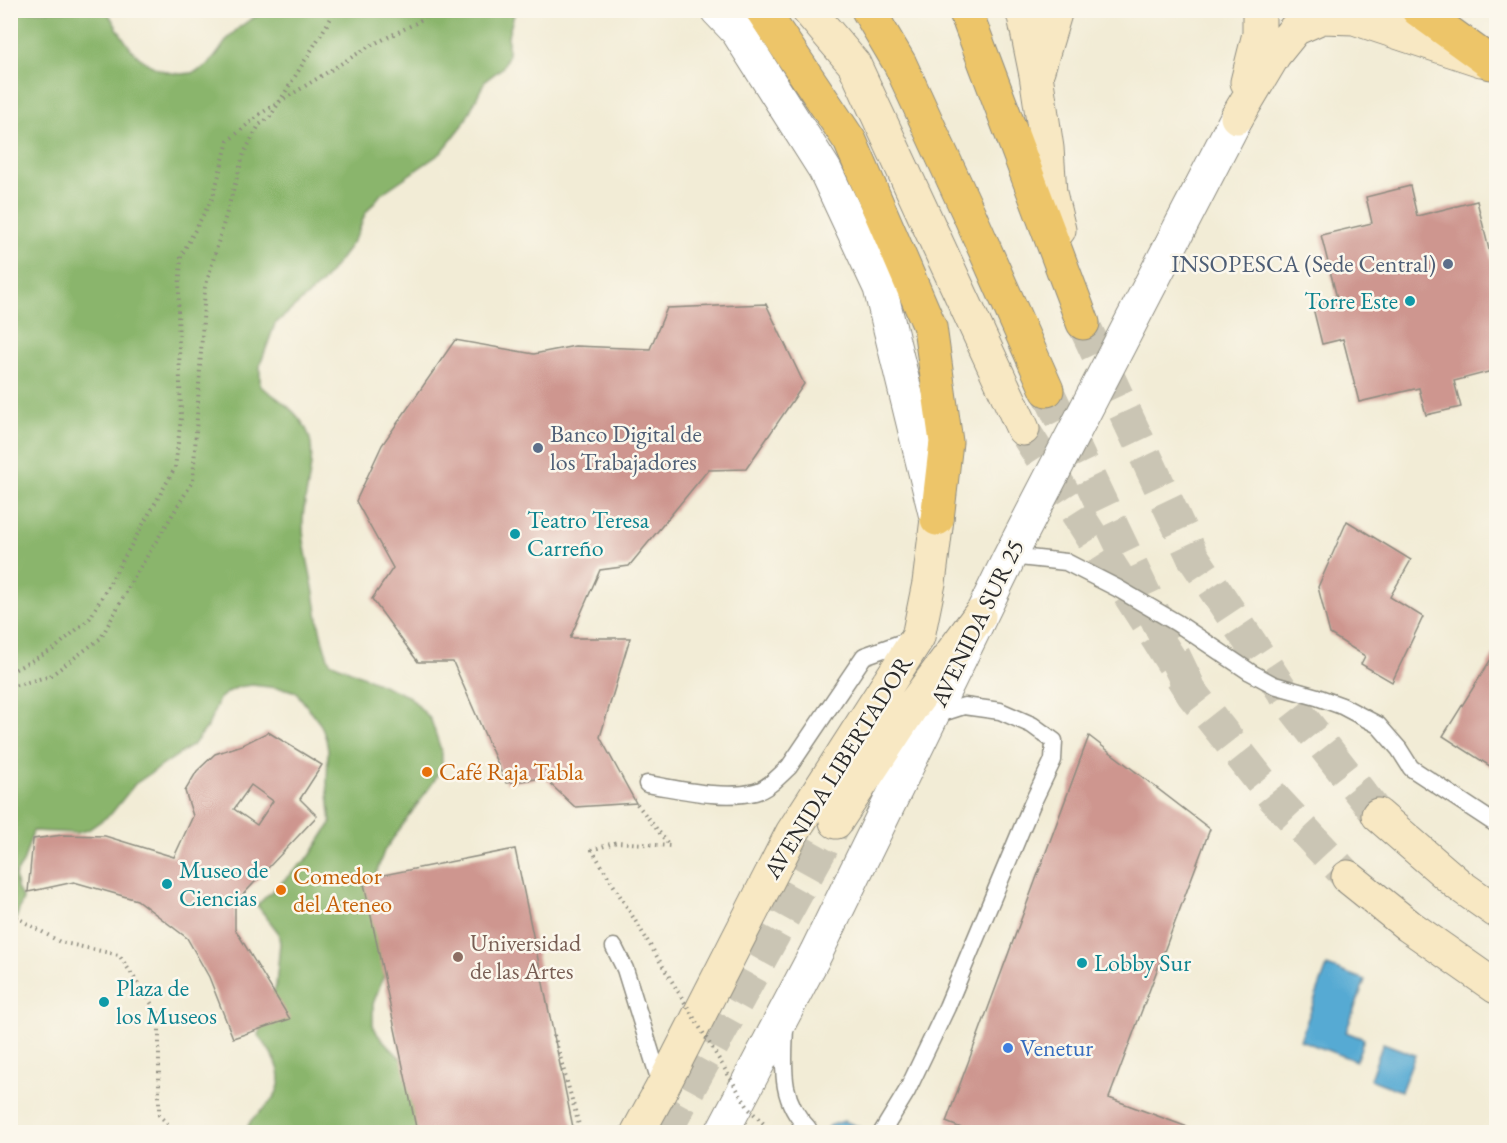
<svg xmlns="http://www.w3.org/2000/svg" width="1507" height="1143" viewBox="0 0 1507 1143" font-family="'EB Garamond',serif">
	<rect width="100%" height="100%" fill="#fbf7ec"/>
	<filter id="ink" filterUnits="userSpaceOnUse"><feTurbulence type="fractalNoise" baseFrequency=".0167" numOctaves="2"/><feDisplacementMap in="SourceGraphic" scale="12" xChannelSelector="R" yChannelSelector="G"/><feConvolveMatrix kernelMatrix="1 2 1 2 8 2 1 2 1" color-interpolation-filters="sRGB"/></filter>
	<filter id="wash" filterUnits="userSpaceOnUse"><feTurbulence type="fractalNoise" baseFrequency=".008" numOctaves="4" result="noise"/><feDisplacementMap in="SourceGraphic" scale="24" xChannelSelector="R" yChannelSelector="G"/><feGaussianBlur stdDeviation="1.35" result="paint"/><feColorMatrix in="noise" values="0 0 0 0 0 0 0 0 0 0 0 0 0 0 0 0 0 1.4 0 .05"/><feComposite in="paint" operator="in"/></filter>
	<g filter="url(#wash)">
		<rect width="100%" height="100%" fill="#f2ecd6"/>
		<path fill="#8ab56c" stroke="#5a704c" stroke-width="1.5" d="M 11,11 L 107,11 C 115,24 122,38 132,50 C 149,71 189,85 210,62 C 218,55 223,44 230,36 C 240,26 255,15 269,11 L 515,11 L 508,36 L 508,56 L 502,68 L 485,81 L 463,125 L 441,153 L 381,194 L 365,214 L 357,235 L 343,256 L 328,275 L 321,284 L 275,324 L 260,365 L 260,386 C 278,398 299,412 308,433 C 318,457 304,492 303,519 C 302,541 308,560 312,582 C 317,608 319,638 330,662 L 410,697 L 431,720 L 442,753 L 442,764 L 434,781 L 384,851 L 374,880 L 387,967 L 373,1004 L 373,1025 L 378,1035 L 403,1061 L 414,1081 L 429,1132 L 247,1132 C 248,1121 253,1118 261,1111 C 293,1084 279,1062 258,1035 L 276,986 L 280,943 L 278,932 L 257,905 L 310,856 L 331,823 L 327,784 L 328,750 L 326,739 L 321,725 L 296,692 L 286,689 L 252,685 L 238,687 L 228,692 L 219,699 L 208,726 L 194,744 L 135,784 L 111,814 L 88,830 L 76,833 L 33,831 L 23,863 L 15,875 L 17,888 L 23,899 L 11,932 Z"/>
		<path fill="#57aad3" stroke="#416a7f" stroke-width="1.5" d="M 1327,966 L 1365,980 L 1346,1032 L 1364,1039 L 1356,1061 L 1300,1040 Z
			M 1383,1043 L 1415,1055 L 1401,1091 L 1370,1079 Z
			M 844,1121 L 859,1127 L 864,1132 L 823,1132 L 829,1126 Z"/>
		<g id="blocks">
			<path fill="#ce968f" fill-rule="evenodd" d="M 1410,186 L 1417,216 L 1477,201 L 1494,270 L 1496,269 L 1496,370 L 1454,381 L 1461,407 L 1426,415 L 1419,388 L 1359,402 L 1343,339 L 1322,344 L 1312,304 L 1337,298 L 1321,235 L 1372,223 L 1366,197 Z
				M 766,304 L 804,384 L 746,469 L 708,470 L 629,566 L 600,570 L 570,638 L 630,638 L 600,737 L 636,803 L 575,807 L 544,778 L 506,783 L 453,662 L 418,662 L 372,599 L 393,568 L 356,501 L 382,445 L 455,340 L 534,354 L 575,346 L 650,349 L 667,308 Z
				M 1347,521 L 1411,560 L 1390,597 L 1423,617 L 1392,682 L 1361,664 L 1365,656 L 1330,634 L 1318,587 Z
				M 1496,651 L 1496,770 L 1443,736 Z
				M 268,732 L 322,765 L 300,799 L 317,816 L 235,903 L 235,929 L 290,1019 L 233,1038 L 209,977 L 187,938 L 137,900 L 74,882 L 28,892 L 33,839 L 63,835 L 105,836 L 174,857 L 193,816 L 185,791 L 197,771 L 215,754 L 242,745 ZM 251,785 L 273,801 L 257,825 L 234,809 Z
				M 1089,736 L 1210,829 L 1109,1098 L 1201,1132 L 971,1132 L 946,1122 Z
				M 515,849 L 574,1132 L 417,1132 L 363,879 Z"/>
		</g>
	</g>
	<g filter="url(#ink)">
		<use href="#blocks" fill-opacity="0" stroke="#8e8c80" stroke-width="1.5"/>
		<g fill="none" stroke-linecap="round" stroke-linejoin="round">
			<path stroke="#cac5b4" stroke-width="33" stroke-dasharray="33 16" stroke-linecap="butt" d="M 1083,323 L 1193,557 L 1294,708 L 1378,815
				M 1023,429 L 1193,695 L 1274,798 L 1348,877
				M 665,1132 L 836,822"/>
			<path stroke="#cac5b4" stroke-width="33" stroke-dasharray="33 16" stroke-linecap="butt" d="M 1047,390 L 1193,695"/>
			<g stroke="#8e8c80" stroke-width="19">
				<path id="service" d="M 1010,556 L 1066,562 L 1117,588 L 1177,623 L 1250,672 L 1274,685 L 1317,697 L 1342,706 L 1378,725 L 1399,749 L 1411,768 L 1496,824
					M 647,784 C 679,789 723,800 755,792 C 768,789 779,776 789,767 L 864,656 L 912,639
					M 614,947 L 625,969 L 661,1085
					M 785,1026 C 784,1064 778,1099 808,1128
					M 882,1132 L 907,1091 L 947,1007 L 1032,804 L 1053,760 L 1054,741 L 1032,725 L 1000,711 L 964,706 L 933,716"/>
			</g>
			<g stroke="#8e8c80" stroke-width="35">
				<path id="minor" d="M 722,1132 L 816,953 L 1010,556 L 1237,117"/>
			</g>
			<g stroke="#8e8c80" stroke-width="35">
				<path id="tertiary" d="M 717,10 L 737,31 L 825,170 L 880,288 L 936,517"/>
			</g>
			<g stroke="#8e8c80" stroke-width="35">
				<path id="secondary" d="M 808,10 L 854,64 L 1023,429
					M 1021,10 L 1024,16 L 1036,75 L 1047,148 L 1050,193 L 1059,230
					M 1038,70 L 1056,10
					M 1247,82 L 1259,34 L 1259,10
					M 1237,117 L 1274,55 L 1295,29 L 1322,17 L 1354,18 L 1481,60
					M 1378,815 L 1459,885 L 1496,911
					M 836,822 L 911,708 L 979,616
					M 1348,877 L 1409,926 L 1496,987
					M 638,1132 L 662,1088 L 792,833 L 918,637 L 929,583 L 937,519"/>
			</g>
			<g stroke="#8e8c80" stroke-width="35">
				<path id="motorway" d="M 762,10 L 850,141 L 930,327 L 946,442 L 937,519
					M 868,10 L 900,64 L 969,214 L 1047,390
					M 965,10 L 1083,323
					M 1418,10 L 1491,63"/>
			</g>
			<path stroke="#8e8c80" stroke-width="4" stroke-dasharray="1.5 4.5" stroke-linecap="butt" d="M 10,672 L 54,649 L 90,618 L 175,468 L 181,418 L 178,311 L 181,256 L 213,197 L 228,141 L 260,114 L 368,47 L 416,23 L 436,10
				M 10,687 L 50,676 L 101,638 L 132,581 L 193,481 L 205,288 L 244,153 L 259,125 L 270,117 L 336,10
				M 637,804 L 670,846 L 617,842 L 592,850 L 647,940
				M 10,917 L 16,917 L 60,942 L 119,955 L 159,1015 L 159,1115 L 176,1132
				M 554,1035 L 581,1132"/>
			<use href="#service" stroke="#fff" stroke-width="16"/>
			<use href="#minor" stroke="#fff" stroke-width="33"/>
			<use href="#tertiary" stroke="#fff" stroke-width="33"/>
			<use href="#secondary" stroke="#f8e8c3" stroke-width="33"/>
			<use href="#motorway" stroke="#edc569" stroke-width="33"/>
			<path stroke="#8e8c80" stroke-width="4" stroke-dasharray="1.5 4.5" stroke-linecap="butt" d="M 647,940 L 749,1109 L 772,1132"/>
		</g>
	</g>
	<g fill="#5c6f8a" stroke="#fbf7ec" stroke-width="2">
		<circle cx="1448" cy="264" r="6"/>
		<circle cx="538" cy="448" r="6"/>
	</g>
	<g fill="#0f9aa8" stroke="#fbf7ec" stroke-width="2">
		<circle cx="1410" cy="301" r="6"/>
		<circle cx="515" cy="534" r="6"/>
		<circle cx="167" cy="884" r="6"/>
		<circle cx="1082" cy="963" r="6"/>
		<circle cx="104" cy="1002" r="6"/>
	</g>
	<g fill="#e8710a" stroke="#fbf7ec" stroke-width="2">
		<circle cx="427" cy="772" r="6"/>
		<circle cx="281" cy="890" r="6"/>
	</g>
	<circle fill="#8d6e63" stroke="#fbf7ec" stroke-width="2" cx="458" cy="957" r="6"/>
	<circle fill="#3f7fe0" stroke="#fbf7ec" stroke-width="2" cx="1008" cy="1048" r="6"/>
	<g text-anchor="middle" stroke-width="5" stroke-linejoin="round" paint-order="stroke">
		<g font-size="24" fill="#4e5e75" stroke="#fbf7ec" text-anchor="end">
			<text x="1436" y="272">INSOPESCA (Sede Central)</text>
			<text x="550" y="442" text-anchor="start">Banco Digital de<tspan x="550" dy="28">los Trabajadores</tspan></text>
		</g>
		<g font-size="24" fill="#0d838f" stroke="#fbf7ec" text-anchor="start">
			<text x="1398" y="309" text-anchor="end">Torre Este</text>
			<text x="527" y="528">Teatro Teresa<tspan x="527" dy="28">Carreño</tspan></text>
			<text x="179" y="878">Museo de<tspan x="179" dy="28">Ciencias</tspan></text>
			<text x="1094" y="971">Lobby Sur</text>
			<text x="116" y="996">Plaza de<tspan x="116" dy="28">los Museos</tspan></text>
		</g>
		<g font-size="24" fill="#2b2b2b" stroke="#fbf7ec">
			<text transform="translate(977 623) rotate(-64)" y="8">AVENIDA SUR 25</text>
			<text transform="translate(838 767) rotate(-58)" y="8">AVENIDA LIBERTADOR</text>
		</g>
		<g font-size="24" fill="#c56008" stroke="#fbf7ec" text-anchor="start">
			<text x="439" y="780">Café Raja Tabla</text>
			<text x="293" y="884">Comedor<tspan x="293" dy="28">del Ateneo</tspan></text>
		</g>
		<g font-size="24" fill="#785e54" stroke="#fbf7ec" text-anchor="start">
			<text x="470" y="951">Universidad<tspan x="470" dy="28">de las Artes</tspan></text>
		</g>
		<g font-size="24" fill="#366cbe" stroke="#fbf7ec" text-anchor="start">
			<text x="1020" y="1056">Venetur</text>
		</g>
	</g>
	<rect width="1507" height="1143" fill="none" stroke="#fbf7ec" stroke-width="36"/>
</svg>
